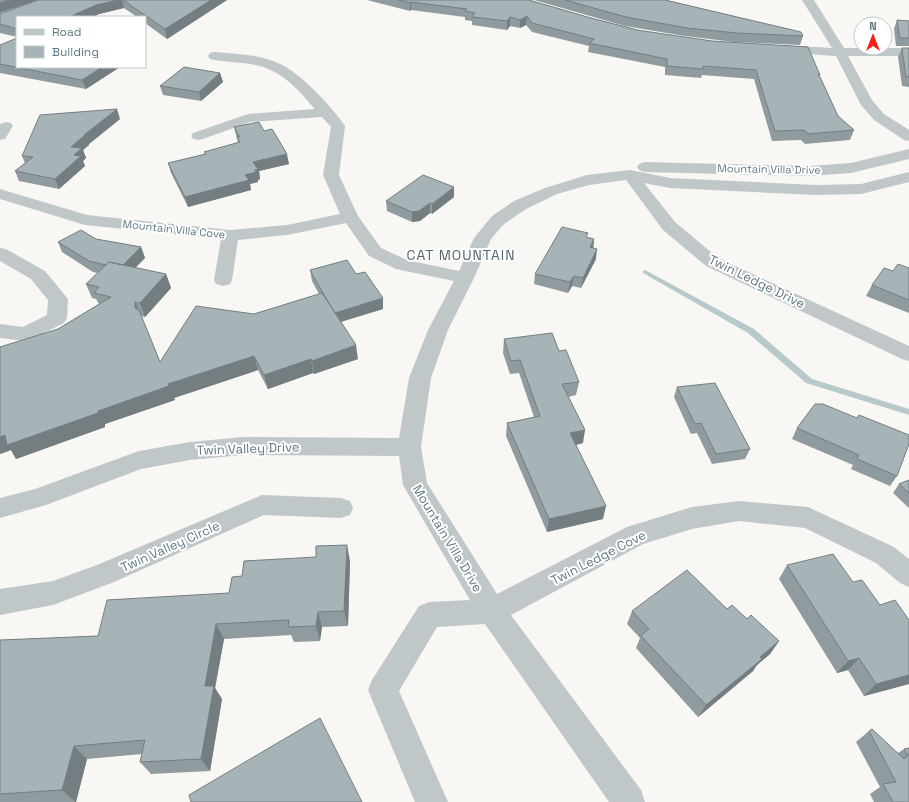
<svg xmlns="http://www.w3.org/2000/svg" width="909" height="802" viewBox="0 0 909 802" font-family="'Space Grotesk',sans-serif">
	<rect width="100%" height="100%" fill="#f8f7f4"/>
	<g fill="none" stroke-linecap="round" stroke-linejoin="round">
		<path fill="#b8c9cb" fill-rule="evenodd" d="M 645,270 L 754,329 L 812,379 L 909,409 L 909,415 L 806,383 L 748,333 L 643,273 L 643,271 Z"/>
		<path fill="#c0c7c9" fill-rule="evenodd" d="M 802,0 L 814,0 L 844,48 L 909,48 L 909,56 L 848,56 L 872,100 L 884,114 L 909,130 L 909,141 L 904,140 L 874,120 L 861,105 L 836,56 L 776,52 L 774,49 L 776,46 L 780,45 L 832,48 Z
			M 214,52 C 235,54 259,54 278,63 C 299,71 333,108 345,126 L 339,175 L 358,216 L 381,248 L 407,260 L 459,271 L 474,238 L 492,216 L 514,201 L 545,188 L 587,175 L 630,170 L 670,178 L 816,185 L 861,184 L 909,172 L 909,182 L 861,194 L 816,195 L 670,188 L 644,183 L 675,222 L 718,258 L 909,346 L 909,361 L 902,359 L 706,266 L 663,230 L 626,180 L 589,185 L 557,194 L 526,209 L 504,224 L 491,239 L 474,278 L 448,330 L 431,378 L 421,447 L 427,483 L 497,594 L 627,527 L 692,507 L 739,501 L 808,507 L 894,547 L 909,559 L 909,587 L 900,583 L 876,563 L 805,528 L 739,521 L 692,529 L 643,544 L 511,615 L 641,790 L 645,802 L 609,802 L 485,624 L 437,627 L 399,691 L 448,802 L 415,802 L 368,690 L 372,680 L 419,606 L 429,602 L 470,600 L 403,485 L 399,456 L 243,455 L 190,460 L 141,469 L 46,505 L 0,518 L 0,498 L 35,489 L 139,451 L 190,442 L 243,437 L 399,438 L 409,378 L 428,330 L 454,281 L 396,269 L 369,256 L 346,223 L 287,235 L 238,240 L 232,280 L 230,284 L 223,286 L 216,284 L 214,280 L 221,239 L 85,225 L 0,199 L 0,189 L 87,215 L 230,230 L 287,225 L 340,214 L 323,175 L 331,127 L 322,117 L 250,122 L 203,139 L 198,140 L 193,139 L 191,136 L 193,133 L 248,114 L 315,109 C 296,87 280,68 250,64 C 237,62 223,62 210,59 L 208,56 L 210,53 Z
			M 6,122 L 11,123 L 13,126 L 5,139 L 0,140 L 0,124 Z
			M 909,149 L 909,159 L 851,173 L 809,176 L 645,172 L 639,170 L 637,167 L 639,164 L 645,162 L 809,166 L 851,163 Z
			M 0,248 L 6,249 L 45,271 L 68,299 L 67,318 L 64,323 L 32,339 L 25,341 L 0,338 L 0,324 L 23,327 L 47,315 L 48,300 L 31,279 L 0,261 Z
			M 262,495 L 341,498 L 350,501 L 353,508 L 350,515 L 341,518 L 264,515 L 114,582 L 53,605 L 0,615 L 0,589 L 53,581 L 97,565 Z"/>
	</g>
	<path fill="#8f9b9e" d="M 38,0 L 227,0 L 167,39 L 145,23 L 145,17 L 137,17 L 124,8 L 99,14 L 93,17 L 17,17 L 17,37 L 0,33 L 0,14 Z
		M 367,0 L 529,0 L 591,18 L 820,75 L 819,76 L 838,116 L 854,130 L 850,140 L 805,144 L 801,140 L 772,141 L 754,79 L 702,75 L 701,78 L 665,75 L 665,67 L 588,52 L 589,46 L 532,32 L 526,25 L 520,28 L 510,26 L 507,30 L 472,25 L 472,21 L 465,20 L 465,17 L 411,10 L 410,11 Z
		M 534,0 L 665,0 L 803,36 L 800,45 L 734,42 L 685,36 L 625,26 Z
		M 897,20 L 909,21 L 909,46 L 896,46 L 894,29 Z
		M 0,45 L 120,67 L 86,89 L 0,73 Z
		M 902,48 L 909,48 L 909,87 L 902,86 L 898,57 Z
		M 220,73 L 223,82 L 201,101 L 163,95 L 160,86 Z
		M 120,119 L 89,144 L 89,145 L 83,150 L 86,158 L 83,161 L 85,166 L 59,189 L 19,181 L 15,171 L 25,163 L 22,156 Z
		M 234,127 L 264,131 L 289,164 L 259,171 L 260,179 L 258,180 L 258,182 L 250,184 L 251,190 L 188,207 L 171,173 L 168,163 L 205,154 L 204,152 L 238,143 Z
		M 454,197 L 432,214 L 430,213 L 420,221 L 412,222 L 387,211 L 386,201 Z
		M 587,238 L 594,239 L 593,248 L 596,259 L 581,288 L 572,286 L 568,293 L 534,284 L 535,274 Z
		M 96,239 L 141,247 L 145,258 L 135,268 L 166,274 L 171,288 L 145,317 L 141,316 L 160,362 L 254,314 L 319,294 L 312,281 L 310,270 L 356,274 L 383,309 L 341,322 L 358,359 L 314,374 L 313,373 L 268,389 L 258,370 L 174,398 L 175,400 L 105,424 L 105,427 L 16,459 L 11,450 L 0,454 L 0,347 L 58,329 L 99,304 L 96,299 L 92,298 L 86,284 L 98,273 L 93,272 L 62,252 L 58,242 Z
		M 909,268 L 909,313 L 866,296 L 872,285 L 893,271 Z
		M 504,339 L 559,351 L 579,382 L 576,395 L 568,397 L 583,443 L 576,445 L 603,519 L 547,532 L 506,436 L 507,423 L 534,417 L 519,373 L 510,374 L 503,353 Z
		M 677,387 L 750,449 L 745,459 L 712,464 L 697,433 L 691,434 L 674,397 Z
		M 859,415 L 897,476 L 890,486 L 851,469 L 853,465 L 792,439 L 797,428 L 857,418 Z
		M 909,480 L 909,508 L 893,493 L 899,484 Z
		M 350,561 L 348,626 L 322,627 L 320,641 L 294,642 L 291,635 L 224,639 L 215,688 L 222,699 L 210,771 L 151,774 L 140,762 L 142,754 L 87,759 L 76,802 L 0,802 L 0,640 L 98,636 L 229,593 L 242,576 Z
		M 787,565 L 853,582 L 880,605 L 909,620 L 909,684 L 864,696 L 848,670 L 837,673 L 779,579 Z
		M 727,609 L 747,619 L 779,641 L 770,654 L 757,665 L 753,671 L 698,717 L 636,648 L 640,638 L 627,624 L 632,611 Z
		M 869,731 L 898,753 L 904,749 L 909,748 L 909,802 L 874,802 L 870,794 L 880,787 L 856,742 Z"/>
	<path fill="#747e81" d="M 8,0 L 38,0 L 0,13 L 0,3 Z
		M 118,0 L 122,0 L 124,8 L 99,14 L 93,17 L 69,17 L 96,5 Z
		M 211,0 L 227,0 L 167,39 L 165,29 Z
		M 411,2 L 411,10 L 410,11 L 410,3 Z
		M 527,16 L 526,25 L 520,28 L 520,20 Z
		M 510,17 L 510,26 L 507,30 L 507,21 Z
		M 102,67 L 120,67 L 86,89 L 82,80 Z
		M 220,73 L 223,82 L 201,101 L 199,92 Z
		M 117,109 L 120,119 L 89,144 L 89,145 L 83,150 L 86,158 L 83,161 L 85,166 L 59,189 L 55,179 L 71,147 L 84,135 Z
		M 287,154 L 289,164 L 259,171 L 260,179 L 258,180 L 258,182 L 250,184 L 251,190 L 188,207 L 185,197 L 245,175 L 253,162 Z
		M 454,187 L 454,197 L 432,214 L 432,204 Z
		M 430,203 L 430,213 L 420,221 L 412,222 L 412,212 Z
		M 594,239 L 593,250 L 590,247 Z
		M 141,247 L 145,258 L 125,278 L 121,268 Z
		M 597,249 L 596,259 L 581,288 L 583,278 Z
		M 166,274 L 171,288 L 145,317 L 140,303 Z
		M 574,276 L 572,286 L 568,293 L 570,282 Z
		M 383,298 L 383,309 L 336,323 L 334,313 Z
		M 135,302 L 141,316 L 135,308 Z
		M 356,345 L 358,359 L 314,374 L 312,361 Z
		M 254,356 L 258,370 L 174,398 L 175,400 L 105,424 L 105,427 L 16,459 L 11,450 L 0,454 L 0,437 L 98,411 L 168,384 Z
		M 311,359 L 313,373 L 268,389 L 264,375 Z
		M 585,430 L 583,443 L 567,447 L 570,433 Z
		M 606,506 L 603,519 L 547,532 L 549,519 Z
		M 347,545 L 350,561 L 348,626 L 344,611 Z
		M 318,612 L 322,627 L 320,641 L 316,626 Z
		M 216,624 L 224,639 L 215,688 L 222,699 L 210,771 L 201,759 L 205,686 Z
		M 779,641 L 770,654 L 757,665 L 753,671 L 698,717 L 706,705 L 760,657 Z
		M 859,658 L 848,670 L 837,673 L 848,661 Z
		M 909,675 L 909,684 L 864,696 L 876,684 Z
		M 74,746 L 87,759 L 76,802 L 62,790 Z"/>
	<path fill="#a6b4b8" stroke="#747e81" d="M 0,0 L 8,0 L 0,3 Z
		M 38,0 L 118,0 L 96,5 L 69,17 L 17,17 L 17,29 L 0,24 L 0,14 Z
		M 123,0 L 211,0 L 165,29 Z
		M 398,0 L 529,0 L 591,18 L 637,30 L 712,41 L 808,47 L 820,75 L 818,74 L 820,77 L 838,116 L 854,130 L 808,134 L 804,130 L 775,131 L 756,70 L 703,66 L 703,69 L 667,66 L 667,59 L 589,43 L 594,39 L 532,23 L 527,16 L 520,20 L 510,17 L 507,21 L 472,17 L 475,13 L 465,11 L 467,9 L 411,2 L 410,3 Z
		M 565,0 L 665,0 L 801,32 L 803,36 L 737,33 L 687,28 L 626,17 Z
		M 897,20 L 909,21 L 909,38 L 900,38 Z
		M 17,38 L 17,67 L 102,67 L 82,80 L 0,64 L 0,45 Z
		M 902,48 L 909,48 L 909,77 L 906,77 Z
		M 184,67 L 220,73 L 199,92 L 160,86 Z
		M 117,109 L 84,135 L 85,135 L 71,147 L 82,148 L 74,155 L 81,156 L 55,179 L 15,171 L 33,157 L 22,156 L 40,115 Z
		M 259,122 L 264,131 L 272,129 L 287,154 L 253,162 L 258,169 L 255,170 L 256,172 L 245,175 L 249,180 L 185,197 L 168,163 L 206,154 L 204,152 L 240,142 L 237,137 L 240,137 L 234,127 Z
		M 423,175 L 454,187 L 432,204 L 430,203 L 419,211 L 412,212 L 386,201 Z
		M 562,227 L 588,233 L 586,237 L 594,239 L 590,247 L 597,249 L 583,278 L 574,276 L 570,282 L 535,274 Z
		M 81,230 L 96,239 L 141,247 L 123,265 L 109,262 L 106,265 L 89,261 L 58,242 Z
		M 347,260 L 356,274 L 365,272 L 383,298 L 335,313 L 327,300 L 310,270 Z
		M 109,262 L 166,274 L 140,303 L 135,302 L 135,308 L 139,310 L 160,362 L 196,306 L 254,314 L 322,293 L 356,345 L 312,361 L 311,359 L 264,375 L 254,356 L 168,384 L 169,386 L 98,411 L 98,413 L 7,445 L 5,435 L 0,437 L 0,347 L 58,329 L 111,297 L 94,293 L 99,287 L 86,284 Z
		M 898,264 L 909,268 L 909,300 L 872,285 L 884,268 L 893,271 Z
		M 552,333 L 559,351 L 566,350 L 579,382 L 562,384 L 585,430 L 570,433 L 606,506 L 549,519 L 507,423 L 540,416 L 520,360 L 511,361 L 504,339 Z
		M 715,383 L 750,449 L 716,454 L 701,423 L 695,424 L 677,387 Z
		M 815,404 L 823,404 L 857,418 L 859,415 L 909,435 L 909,444 L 897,476 L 857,459 L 859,455 L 797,428 Z
		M 909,480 L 909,493 L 899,484 Z
		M 347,545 L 344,611 L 318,612 L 316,626 L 288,627 L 289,620 L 216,624 L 205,686 L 214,686 L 201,759 L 140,762 L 145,740 L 74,746 L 62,790 L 0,794 L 0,640 L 98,636 L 107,600 L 229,593 L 232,577 L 242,576 L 244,561 L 316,557 L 316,546 Z
		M 833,554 L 853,582 L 862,580 L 880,605 L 895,600 L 909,620 L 909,675 L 876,684 L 859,658 L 848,661 L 787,565 Z
		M 687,570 L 727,609 L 732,605 L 747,619 L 751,615 L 779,641 L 760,657 L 762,659 L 706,705 L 641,636 L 649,629 L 632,611 Z
		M 320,718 L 362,802 L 191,802 L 189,795 Z
		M 872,729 L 904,759 L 908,756 L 904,749 L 909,748 L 909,802 L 893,802 L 883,784 L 896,782 L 869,731 Z"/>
	<g text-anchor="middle" stroke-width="4" stroke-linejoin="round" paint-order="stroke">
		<g font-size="11" fill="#5f7a83" stroke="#fff">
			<text transform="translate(769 169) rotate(1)" y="4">Mountain Villa Drive</text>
			<text transform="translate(174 229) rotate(6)" y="4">Mountain Villa Cove</text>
		</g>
		<g font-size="13" fill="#5f7a83" stroke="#fff">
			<text transform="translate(757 281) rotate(26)" y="5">Twin Ledge Drive</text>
			<text transform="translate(248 448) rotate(-2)" y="5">Twin Valley Drive</text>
			<text transform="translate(448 538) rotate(59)" y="5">Mountain Villa Drive</text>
			<text transform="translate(170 546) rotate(-24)" y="5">Twin Valley Circle</text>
			<text transform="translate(598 557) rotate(-27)" y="5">Twin Ledge Cove</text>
		</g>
		<g font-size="14" letter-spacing="1" fill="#52666d" stroke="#fff">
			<text x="461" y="260">CAT MOUNTAIN</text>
		</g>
	</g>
	<rect x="16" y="16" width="130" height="52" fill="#ffffff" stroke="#bfcacd"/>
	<rect x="24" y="29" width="20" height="6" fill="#c0c7c9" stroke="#bfcacd"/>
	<text x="52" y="36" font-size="12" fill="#5f7a83">Road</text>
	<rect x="24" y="46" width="20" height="12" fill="#a6b4b8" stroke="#bfcacd"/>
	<text x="52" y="56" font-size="12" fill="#5f7a83">Building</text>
	<g transform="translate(873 36)"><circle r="19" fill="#ffffff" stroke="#bfcacd"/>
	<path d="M0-3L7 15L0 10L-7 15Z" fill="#f62116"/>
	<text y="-6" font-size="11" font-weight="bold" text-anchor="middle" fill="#5f7a83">N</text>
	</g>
</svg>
